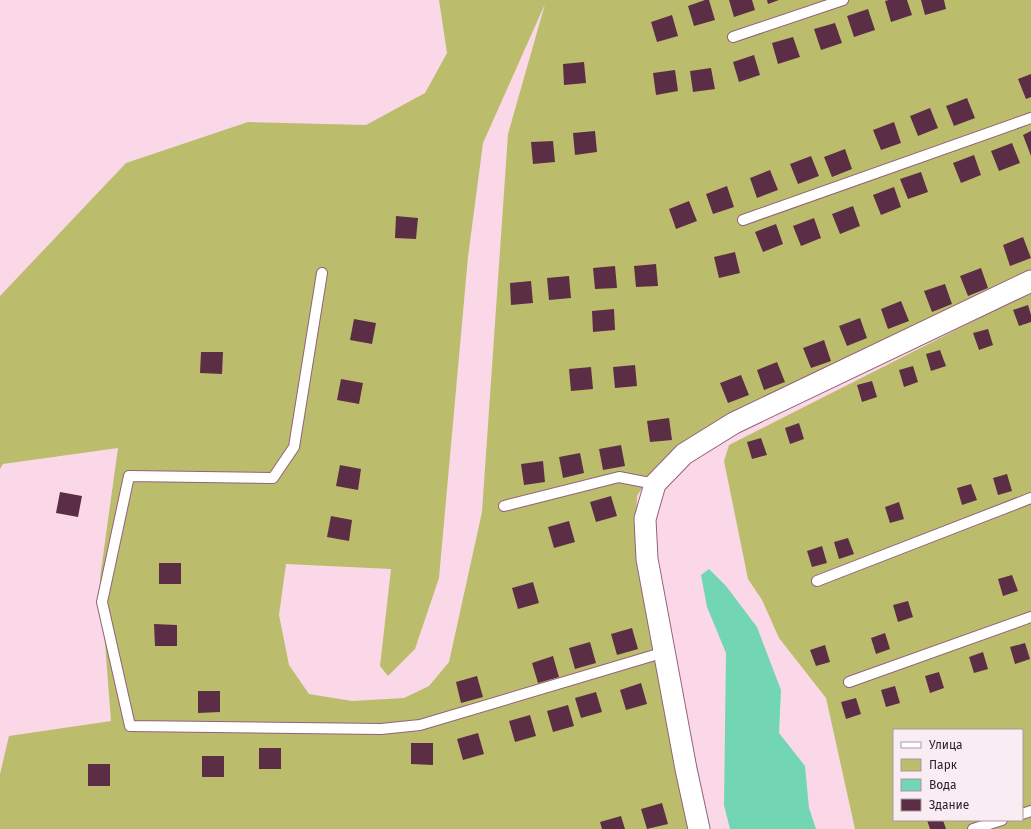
<svg xmlns="http://www.w3.org/2000/svg" width="1031" height="829" viewBox="0 0 1031 829" font-family="'Fira Sans',sans-serif">
	<rect width="100%" height="100%" fill="#fbd8e7"/>
	<path fill="#bcbd6c" fill-rule="evenodd" d="M 439,0 L 1031,0 L 1031,274 L 697,438 L 654,469 L 637,496 L 636,542 L 692,829 L 0,829 L 0,774 L 9,736 L 111,721 L 100,578 L 118,448 L 3,464 L 0,469 L 0,296 L 126,163 L 248,122 L 366,125 L 425,93 L 447,53 ZM 545,4 L 508,134 L 482,512 L 449,662 L 429,686 L 404,698 L 352,701 L 309,694 L 289,665 L 279,615 L 286,564 L 391,569 L 380,666 L 388,676 L 415,649 L 439,578 L 468,257 L 483,143 Z
		M 1031,292 L 1031,829 L 855,829 L 826,698 L 779,638 L 762,600 L 748,579 L 724,461 L 729,445 ZM 894,730 L 1022,730 L 1022,820 L 894,820 Z"/>
	<path fill="#72d5b3" d="M 709,569 L 726,586 L 757,627 L 781,690 L 779,733 L 805,766 L 809,808 L 816,829 L 730,829 L 724,805 L 726,653 L 707,607 L 701,575 Z"/>
	<path fill="#5c2e45" d="M 705,0 L 709,0 L 715,20 L 694,26 L 688,6 Z
		M 729,0 L 752,0 L 755,10 L 734,17 Z
		M 767,0 L 779,0 L 768,4 Z
		M 889,0 L 907,0 L 912,15 L 891,22 L 885,1 Z
		M 921,0 L 944,0 L 946,9 L 925,15 Z
		M 868,9 L 875,30 L 854,37 L 847,16 Z
		M 672,15 L 678,36 L 657,42 L 651,22 Z
		M 835,23 L 842,43 L 821,50 L 814,29 Z
		M 793,37 L 800,57 L 778,64 L 772,43 Z
		M 754,55 L 760,75 L 739,82 L 733,62 Z
		M 584,62 L 586,83 L 564,85 L 563,64 Z
		M 711,68 L 715,89 L 693,92 L 690,71 Z
		M 675,70 L 678,91 L 656,95 L 653,73 Z
		M 1031,74 L 1031,97 L 1026,99 L 1018,79 Z
		M 967,98 L 975,118 L 954,126 L 946,106 Z
		M 930,108 L 938,128 L 918,136 L 910,116 Z
		M 894,122 L 901,143 L 881,150 L 873,130 Z
		M 595,131 L 597,152 L 575,155 L 573,133 Z
		M 1031,131 L 1031,156 L 1023,135 Z
		M 553,141 L 555,162 L 533,164 L 531,142 Z
		M 1012,143 L 1020,163 L 999,171 L 991,151 Z
		M 845,149 L 852,169 L 832,177 L 824,157 Z
		M 974,155 L 981,175 L 961,183 L 953,163 Z
		M 811,156 L 819,176 L 798,184 L 790,164 Z
		M 770,170 L 778,190 L 757,198 L 750,178 Z
		M 921,172 L 928,192 L 908,199 L 900,179 Z
		M 727,186 L 734,207 L 713,214 L 706,194 Z
		M 894,187 L 901,207 L 881,215 L 873,195 Z
		M 689,201 L 697,221 L 676,229 L 669,209 Z
		M 853,206 L 860,226 L 840,234 L 832,214 Z
		M 396,216 L 418,218 L 416,239 L 395,238 Z
		M 814,218 L 821,238 L 801,246 L 793,226 Z
		M 776,224 L 783,244 L 763,252 L 755,232 Z
		M 1023,237 L 1031,258 L 1010,266 L 1003,245 Z
		M 735,252 L 740,273 L 719,278 L 714,257 Z
		M 656,264 L 658,286 L 636,287 L 634,266 Z
		M 615,266 L 617,288 L 595,289 L 593,268 Z
		M 981,268 L 988,288 L 968,296 L 960,276 Z
		M 569,276 L 571,298 L 549,300 L 547,278 Z
		M 531,281 L 533,303 L 511,305 L 510,283 Z
		M 945,284 L 952,304 L 932,312 L 924,291 Z
		M 901,301 L 909,321 L 888,329 L 881,309 Z
		M 1028,305 L 1031,315 L 1031,322 L 1019,326 L 1013,310 Z
		M 614,309 L 615,330 L 593,332 L 592,311 Z
		M 860,318 L 867,338 L 847,346 L 839,326 Z
		M 354,319 L 376,323 L 372,344 L 350,340 Z
		M 988,329 L 993,345 L 979,350 L 973,333 Z
		M 824,340 L 831,361 L 811,368 L 803,348 Z
		M 940,350 L 946,366 L 931,371 L 926,354 Z
		M 201,352 L 223,352 L 222,374 L 200,373 Z
		M 777,362 L 785,382 L 764,390 L 757,370 Z
		M 635,365 L 637,386 L 615,388 L 613,367 Z
		M 913,366 L 918,382 L 904,387 L 899,370 Z
		M 591,367 L 593,389 L 571,391 L 569,369 Z
		M 741,375 L 749,395 L 728,403 L 720,383 Z
		M 341,379 L 363,383 L 359,404 L 337,400 Z
		M 872,381 L 877,397 L 862,402 L 857,385 Z
		M 669,418 L 672,440 L 650,442 L 647,421 Z
		M 799,423 L 804,439 L 790,444 L 785,428 Z
		M 761,438 L 767,455 L 752,459 L 747,442 Z
		M 621,445 L 625,466 L 603,470 L 599,449 Z
		M 580,453 L 584,473 L 563,478 L 559,457 Z
		M 543,461 L 545,482 L 524,485 L 521,464 Z
		M 340,465 L 361,469 L 358,490 L 336,486 Z
		M 1007,474 L 1012,491 L 998,495 L 993,478 Z
		M 971,484 L 977,500 L 962,505 L 957,488 Z
		M 60,492 L 82,496 L 78,517 L 56,513 Z
		M 611,496 L 617,516 L 596,522 L 590,502 Z
		M 899,502 L 904,519 L 890,523 L 885,507 Z
		M 331,516 L 352,520 L 349,541 L 327,537 Z
		M 569,521 L 575,542 L 554,548 L 548,527 Z
		M 848,538 L 854,554 L 839,559 L 834,542 Z
		M 822,546 L 827,563 L 812,567 L 807,551 Z
		M 159,563 L 181,563 L 181,584 L 159,584 Z
		M 1012,575 L 1018,591 L 1003,596 L 998,579 Z
		M 533,582 L 539,603 L 518,609 L 512,588 Z
		M 908,601 L 913,617 L 898,622 L 893,605 Z
		M 154,624 L 177,625 L 177,646 L 155,646 Z
		M 632,628 L 638,649 L 617,655 L 611,634 Z
		M 885,633 L 890,649 L 876,654 L 871,638 Z
		M 590,642 L 596,663 L 575,669 L 569,648 Z
		M 1025,643 L 1030,659 L 1015,664 L 1010,647 Z
		M 825,645 L 830,662 L 816,666 L 810,650 Z
		M 983,652 L 988,669 L 974,673 L 969,657 Z
		M 553,656 L 559,677 L 538,683 L 532,663 Z
		M 939,672 L 944,688 L 930,693 L 925,676 Z
		M 477,676 L 483,697 L 461,703 L 456,682 Z
		M 641,683 L 647,704 L 626,710 L 620,690 Z
		M 895,686 L 900,703 L 886,707 L 881,690 Z
		M 198,691 L 220,691 L 220,712 L 198,713 Z
		M 596,692 L 602,712 L 581,718 L 575,698 Z
		M 856,698 L 861,714 L 846,719 L 841,702 Z
		M 568,705 L 574,726 L 553,732 L 547,711 Z
		M 530,715 L 536,736 L 515,742 L 509,721 Z
		M 478,733 L 484,754 L 463,760 L 457,739 Z
		M 411,743 L 433,743 L 433,765 L 411,764 Z
		M 259,748 L 281,748 L 281,769 L 259,769 Z
		M 202,756 L 224,756 L 224,777 L 202,777 Z
		M 88,764 L 110,764 L 110,786 L 88,786 Z
		M 662,803 L 668,824 L 647,829 L 641,809 Z
		M 621,816 L 625,829 L 602,829 L 600,822 Z
		M 927,820 L 943,820 L 946,829 L 930,829 Z"/>
	<g fill="none" stroke-linecap="round" stroke-linejoin="round">
		<g stroke="#94617a" stroke-width="12">
			<path id="service" d="M 733,37 L 843,0
				M 743,220 L 1031,118
				M 322,273 L 294,447 L 273,478 L 129,476 L 102,602 L 130,726 L 381,729 L 420,725 L 665,652
				M 504,506 L 619,477 L 655,484
				M 817,581 L 1031,498
				M 849,682 L 1031,617
				M 1022,814 L 1031,811
				M 973,829 L 1002,820"/>
		</g>
		<g stroke="#94617a" stroke-width="23">
			<path id="minor" d="M 699,829 L 686,769 L 647,559 L 645,519 L 655,484 L 684,454 L 734,423 L 1031,281"/>
		</g>
		<use href="#service" stroke="#fff" stroke-width="10"/>
		<use href="#minor" stroke="#fff" stroke-width="21"/>
	</g>
	<rect x="893" y="729" width="130" height="92" fill="#f9ecf2" stroke="#a999a0"/>
	<rect x="901" y="742" width="20" height="6" fill="#ffffff" stroke="#a999a0"/>
	<text x="929" y="749" font-size="12" fill="#311c26">Улица</text>
	<rect x="901" y="759" width="20" height="12" fill="#bcbd6c" stroke="#a999a0"/>
	<text x="929" y="769" font-size="12" fill="#311c26">Парк</text>
	<rect x="901" y="779" width="20" height="12" fill="#72d5b3" stroke="#a999a0"/>
	<text x="929" y="789" font-size="12" fill="#311c26">Вода</text>
	<rect x="901" y="799" width="20" height="12" fill="#5c2e45" stroke="#a999a0"/>
	<text x="929" y="809" font-size="12" fill="#311c26">Здание</text>
</svg>
